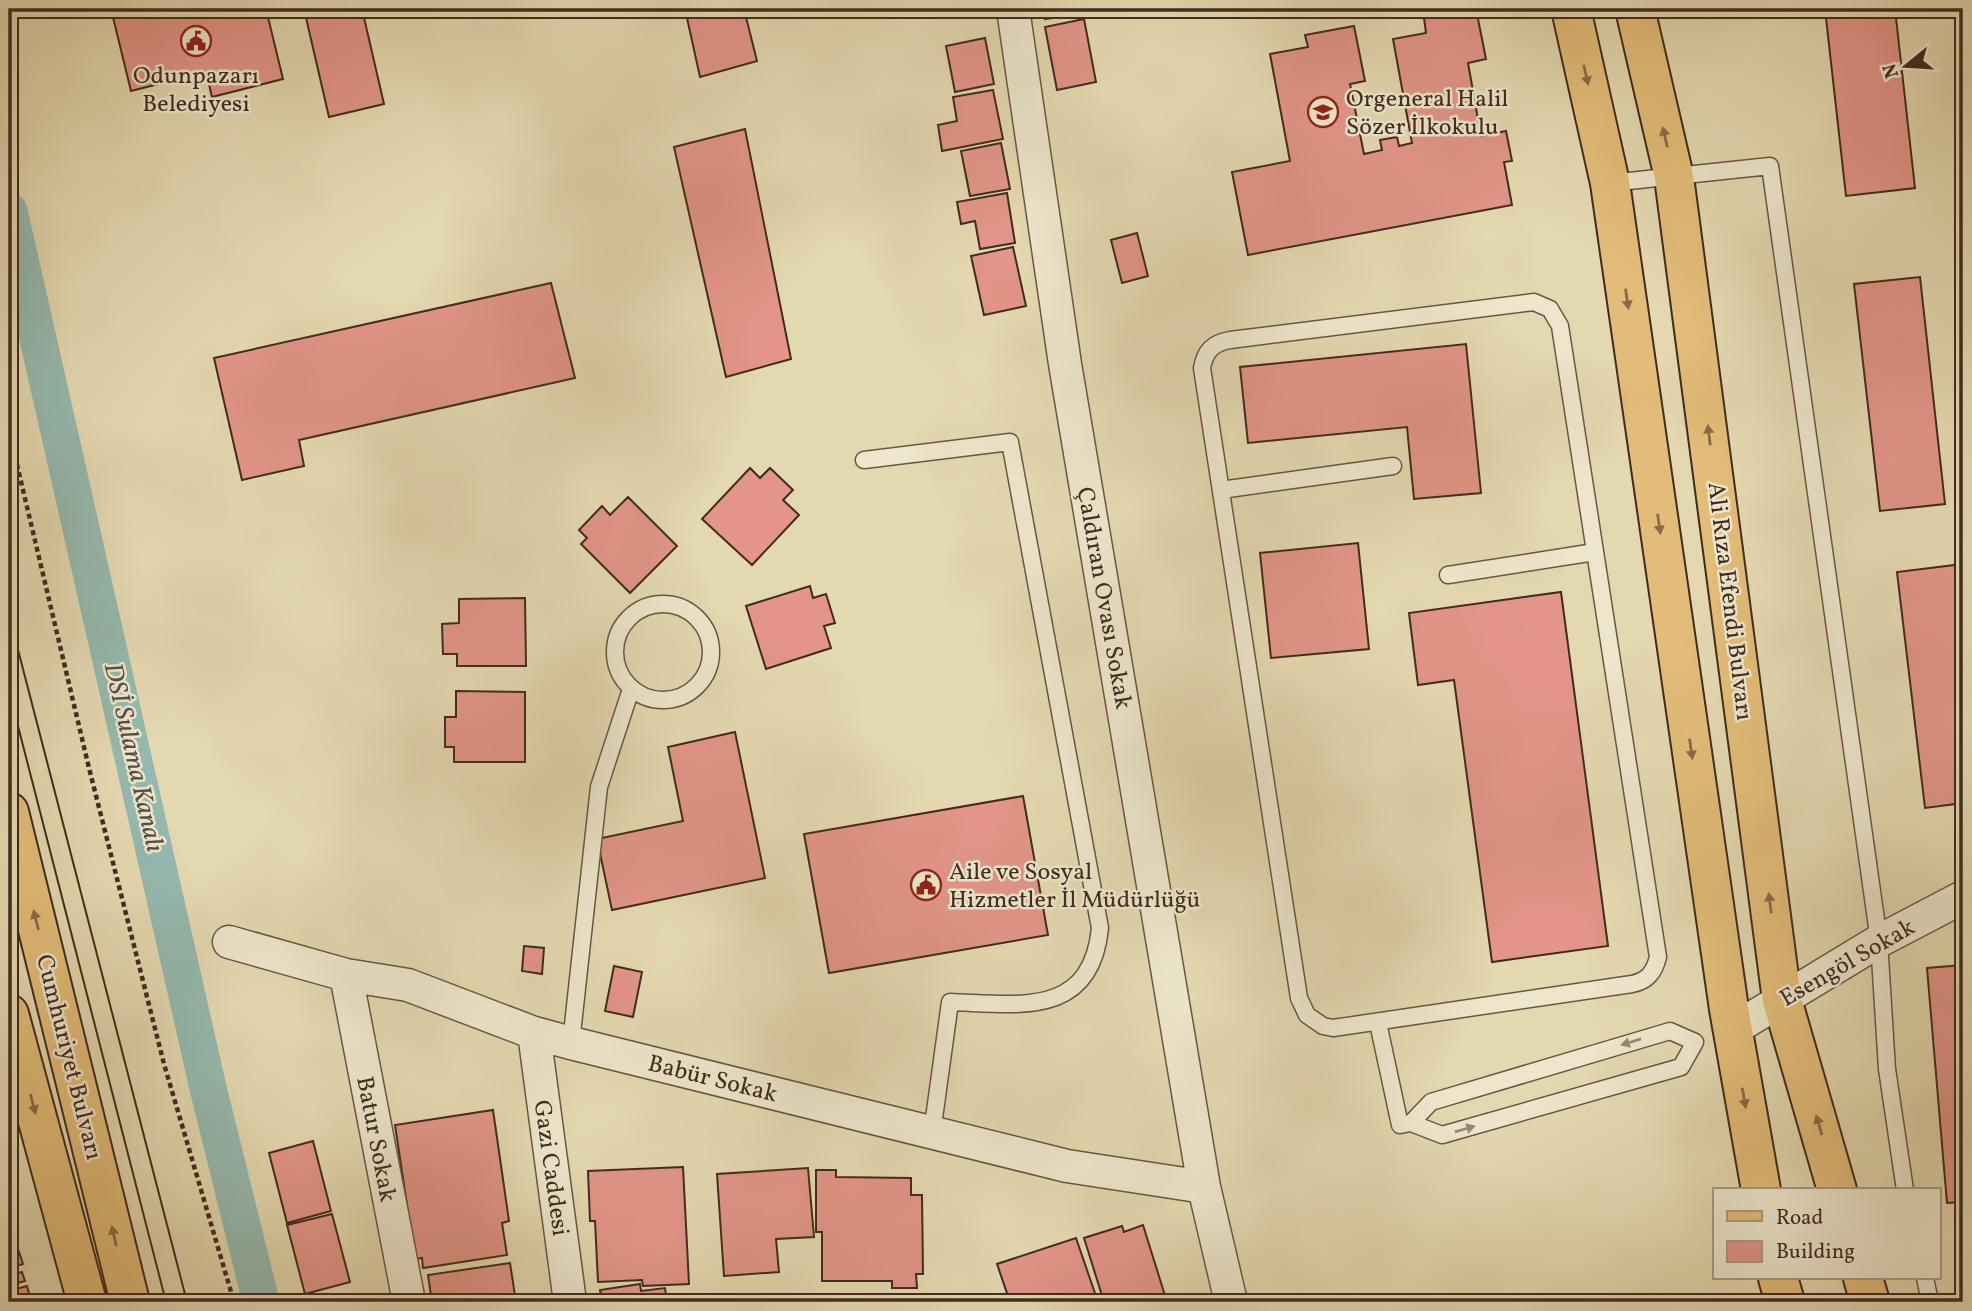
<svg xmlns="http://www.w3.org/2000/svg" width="1972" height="1311" viewBox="0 0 1972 1311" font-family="Vollkorn,serif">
	<rect width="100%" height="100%" fill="#e4d8b0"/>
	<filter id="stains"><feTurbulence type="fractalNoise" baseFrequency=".00286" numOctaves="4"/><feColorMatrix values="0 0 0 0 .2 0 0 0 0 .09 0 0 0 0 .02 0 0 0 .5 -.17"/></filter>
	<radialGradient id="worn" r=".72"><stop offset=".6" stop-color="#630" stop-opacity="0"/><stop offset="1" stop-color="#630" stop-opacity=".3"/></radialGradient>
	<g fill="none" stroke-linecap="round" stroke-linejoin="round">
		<path stroke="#95b9af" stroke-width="37" d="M 9,211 L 208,1088 L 261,1302"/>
	</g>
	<path fill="#e29588" stroke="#412b21" stroke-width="2" d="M 111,9 L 266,9 L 283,79 L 212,97 L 206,72 L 131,91 Z
		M 304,9 L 362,9 L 384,104 L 329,117 Z
		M 685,9 L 744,9 L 757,61 L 700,77 Z
		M 1043,9 L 1097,9 L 1097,11 L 1045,19 Z
		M 1476,9 L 1486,59 L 1468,63 L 1481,136 L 1506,131 L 1512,161 L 1504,162 L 1512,205 L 1248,255 L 1232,172 L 1290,161 L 1270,54 L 1308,47 L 1305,35 L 1354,26 L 1365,81 L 1350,84 L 1364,154 L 1382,150 L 1380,140 L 1397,137 L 1399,146 L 1412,143 L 1393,39 L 1426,33 L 1424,18 Z
		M 1825,9 L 1895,9 L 1915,188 L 1846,196 Z
		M 1084,19 L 1096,82 L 1057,90 L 1045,27 Z
		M 985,38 L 994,84 L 955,92 L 946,46 Z
		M 993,90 L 1003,139 L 942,151 L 938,125 L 957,121 L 953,97 Z
		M 745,129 L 791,359 L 726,377 L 674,147 Z
		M 1001,143 L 1010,189 L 970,196 L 961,151 Z
		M 1007,193 L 1015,243 L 980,249 L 975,221 L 961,224 L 957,202 Z
		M 1137,233 L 1148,276 L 1122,283 L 1111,240 Z
		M 1013,247 L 1026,306 L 984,315 L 971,256 Z
		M 1920,277 L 1945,504 L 1880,511 L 1854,284 Z
		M 551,283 L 575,378 L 299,440 L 304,466 L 242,480 L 214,358 Z
		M 1466,344 L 1481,493 L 1414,499 L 1407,427 L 1248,443 L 1240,367 Z
		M 750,468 L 760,478 L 770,468 L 793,490 L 783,500 L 799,515 L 752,565 L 702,519 Z
		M 628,497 L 677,546 L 630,593 L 581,544 L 587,538 L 579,530 L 602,506 L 610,515 Z
		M 1358,543 L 1369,649 L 1271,658 L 1260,553 Z
		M 1963,564 L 1963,803 L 1925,808 L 1897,572 Z
		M 810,586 L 813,598 L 826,594 L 835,623 L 824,626 L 831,648 L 766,669 L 746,606 Z
		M 1561,592 L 1608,946 L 1492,962 L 1454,680 L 1418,685 L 1409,613 Z
		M 525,598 L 526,666 L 457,666 L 457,654 L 443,654 L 442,624 L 459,623 L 459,599 Z
		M 456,691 L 525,692 L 525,762 L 454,762 L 454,747 L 445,747 L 445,717 L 456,717 Z
		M 735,732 L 765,878 L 612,910 L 597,839 L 683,821 L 668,747 Z
		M 1023,796 L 1048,935 L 829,973 L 804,834 Z
		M 524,946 L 544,948 L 542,974 L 522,971 Z
		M 1963,965 L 1963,1202 L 1947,1203 L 1927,968 Z
		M 614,966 L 642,972 L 633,1017 L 605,1011 Z
		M 493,1110 L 509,1221 L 502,1223 L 507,1255 L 423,1268 L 422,1258 L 415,1259 L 395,1125 Z
		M 313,1141 L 331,1211 L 287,1223 L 269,1153 Z
		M 683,1167 L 689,1284 L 643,1286 L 642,1280 L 598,1282 L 595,1221 L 590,1221 L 588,1171 Z
		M 808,1168 L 814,1237 L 776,1239 L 779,1272 L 724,1276 L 717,1174 Z
		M 816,1170 L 836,1170 L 836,1177 L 911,1178 L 911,1195 L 922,1195 L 923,1274 L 916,1274 L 917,1288 L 892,1288 L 892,1281 L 822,1281 L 822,1232 L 816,1232 Z
		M 332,1214 L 350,1282 L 305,1294 L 287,1225 Z
		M 9,1221 L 23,1264 L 9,1268 Z
		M 1143,1225 L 1167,1302 L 1104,1302 L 1084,1238 L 1122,1226 L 1124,1232 Z
		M 1076,1238 L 1098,1302 L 1010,1302 L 997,1264 Z
		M 510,1263 L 516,1302 L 432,1302 L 428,1275 Z
		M 22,1272 L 25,1281 L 9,1285 L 9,1275 Z
		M 640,1284 L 641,1291 L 665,1288 L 667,1302 L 602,1302 L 600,1290 Z
		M 27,1286 L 30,1297 L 9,1302 L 9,1291 Z"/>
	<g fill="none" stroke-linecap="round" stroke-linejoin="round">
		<g stroke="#6a5645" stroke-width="19">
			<path id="lane" d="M 1610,183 L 1770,166 L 1879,941 L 1887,1069 L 1905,1190
				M 1534,302 L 1550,309 L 1560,326 L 1658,957 C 1654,973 1647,981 1632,984 L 1333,1028 L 1323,1026 L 1307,1015 L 1299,998 L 1202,368 C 1205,351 1213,343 1230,340 Z
				M 864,460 L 1010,442 L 1100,928 C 1091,1019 1017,1004 950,1002 L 932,1133
				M 1221,490 L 1393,466
				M 1448,575 L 1595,552
				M615 652a48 48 0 1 1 96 0a48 48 0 1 1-96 0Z
				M 1378,1023 L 1400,1125 L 1411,1123 L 1442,1135 L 1681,1067 L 1695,1042 L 1670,1031 L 1431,1102 L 1411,1123
				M 571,1043 L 599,787 L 631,689
				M 1925,1278 L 1930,1302"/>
		</g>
		<g stroke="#6a5645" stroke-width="35">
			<path id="street" d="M 1013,9 L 1065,364 L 1204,1187 L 1231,1302
				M 229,942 L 346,975 L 408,985 L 534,1033 L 571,1043 L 1067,1166 L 1204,1187
				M 346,975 L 409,1302
				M 1732,1030 L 1879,941 L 1963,897
				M 534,1033 L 570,1302"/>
		</g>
		<g stroke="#412b21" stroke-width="42">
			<path id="primary" d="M 1571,9 L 1610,183 L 1729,1009 L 1761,1190
				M 1635,9 L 1674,177 L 1782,1000 L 1837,1190
				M 9,812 L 130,1302
				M 9,1014 L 87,1302
				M 1778,1278 L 1785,1302
				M 1863,1278 L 1870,1302"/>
		</g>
		<path stroke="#412b21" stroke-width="4.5" stroke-dasharray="5 3.5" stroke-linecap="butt" d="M 9,431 L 89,768 L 164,1064 L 234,1302"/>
		<use href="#lane" stroke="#ede6cc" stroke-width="16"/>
		<use href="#street" stroke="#ede6cc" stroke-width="32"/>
		<use href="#primary" stroke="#e2bc78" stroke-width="38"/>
		<path stroke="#412b21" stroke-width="2" d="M 9,615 L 187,1302
			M 9,691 L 166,1302"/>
	</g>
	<defs><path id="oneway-solid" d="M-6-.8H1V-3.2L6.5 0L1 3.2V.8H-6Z" transform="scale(1.75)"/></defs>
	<g fill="#896c48">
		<use href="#oneway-solid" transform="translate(1586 75) rotate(77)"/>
		<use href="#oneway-solid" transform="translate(1665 137) rotate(-103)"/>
		<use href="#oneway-solid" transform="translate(1627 299) rotate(82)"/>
		<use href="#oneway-solid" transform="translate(1709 435) rotate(-97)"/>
		<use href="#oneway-solid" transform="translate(1659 524) rotate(82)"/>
		<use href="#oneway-solid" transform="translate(1691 749) rotate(82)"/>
		<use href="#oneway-solid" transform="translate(1770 903) rotate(-97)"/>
		<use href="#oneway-solid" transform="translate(36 920) rotate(-104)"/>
		<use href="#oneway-solid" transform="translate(1744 1098) rotate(80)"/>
		<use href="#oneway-solid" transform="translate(33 1104) rotate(75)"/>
		<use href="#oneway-solid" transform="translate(1819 1125) rotate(-106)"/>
		<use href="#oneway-solid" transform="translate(114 1236) rotate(-103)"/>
	</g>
	<g fill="#978876">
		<use href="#oneway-solid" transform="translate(1631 1042) rotate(163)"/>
		<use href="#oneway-solid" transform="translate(1465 1129) rotate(-16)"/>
	</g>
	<defs>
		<g id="civic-ring" transform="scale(1.575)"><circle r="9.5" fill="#ede6cc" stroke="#8f2418" stroke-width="1.5"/><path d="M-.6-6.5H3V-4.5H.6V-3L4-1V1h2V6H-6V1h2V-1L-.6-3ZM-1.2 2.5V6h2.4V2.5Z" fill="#8f2418"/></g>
		<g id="school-ring" transform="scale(1.575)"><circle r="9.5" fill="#ede6cc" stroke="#8f2418" stroke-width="1.5"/><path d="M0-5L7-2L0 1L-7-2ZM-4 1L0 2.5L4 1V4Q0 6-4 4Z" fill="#8f2418"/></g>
	</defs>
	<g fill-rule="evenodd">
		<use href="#civic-ring" x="196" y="41"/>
		<use href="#school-ring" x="1323" y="112"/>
		<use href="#civic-ring" x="926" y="885"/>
	</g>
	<g text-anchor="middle" stroke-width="5" stroke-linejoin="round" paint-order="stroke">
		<g font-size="24" fill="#412b21" stroke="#ede6cc" text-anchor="start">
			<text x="196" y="83" text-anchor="middle">Odunpazarı<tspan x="196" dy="28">Belediyesi</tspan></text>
			<text x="1346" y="106">Orgeneral Halil<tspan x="1346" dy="28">Sözer İlkokulu</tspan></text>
			<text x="949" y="879">Aile ve Sosyal<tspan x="949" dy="28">Hizmetler İl Müdürlüğü</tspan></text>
		</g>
		<g font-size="24" fill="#412b21" stroke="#ede6cc">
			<text transform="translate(1105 598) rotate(80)" y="8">Çaldıran Ovası Sokak</text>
			<text transform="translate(1731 601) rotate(83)" y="8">Ali Rıza Efendi Bulvarı</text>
			<text transform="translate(1847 962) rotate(-30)" y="8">Esengöl Sokak</text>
			<text transform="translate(70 1057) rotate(76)" y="8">Cumhuriyet Bulvarı</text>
			<text transform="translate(713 1078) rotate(14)" y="8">Babür Sokak</text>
			<text transform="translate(377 1139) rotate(79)" y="8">Batur Sokak</text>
			<text transform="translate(552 1168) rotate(82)" y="8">Gazi Caddesi</text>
		</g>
		<g font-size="26" font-style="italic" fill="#564e44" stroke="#ede6cc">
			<text transform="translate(135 757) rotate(77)" y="9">DSİ Sulama Kanalı</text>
		</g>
	</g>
	<rect width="1972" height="1311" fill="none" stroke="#e4d8b0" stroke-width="35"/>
	<rect x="10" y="10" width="1951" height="1290" fill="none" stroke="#412b21" stroke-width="3.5"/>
	<rect x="18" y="18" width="1937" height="1276" fill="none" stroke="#412b21" stroke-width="2"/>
	<rect x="1713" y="1188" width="228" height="91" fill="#ede6cc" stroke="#a89b88" stroke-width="2"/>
	<rect x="1727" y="1211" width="35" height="10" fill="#e2bc78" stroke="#a89b88" stroke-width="2"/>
	<text x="1776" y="1224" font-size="21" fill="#412b21">Road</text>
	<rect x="1727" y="1241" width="35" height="21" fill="#e29588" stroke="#a89b88" stroke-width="2"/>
	<text x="1776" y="1258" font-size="21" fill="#412b21">Building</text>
	<g transform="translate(1906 66) rotate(252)" stroke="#ede6cc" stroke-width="5" paint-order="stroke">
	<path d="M0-5L12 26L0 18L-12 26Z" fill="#412b21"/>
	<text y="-10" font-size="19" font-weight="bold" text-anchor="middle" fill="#412b21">N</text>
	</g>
	<rect width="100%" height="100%" filter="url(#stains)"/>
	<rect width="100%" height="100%" fill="url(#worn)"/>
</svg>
